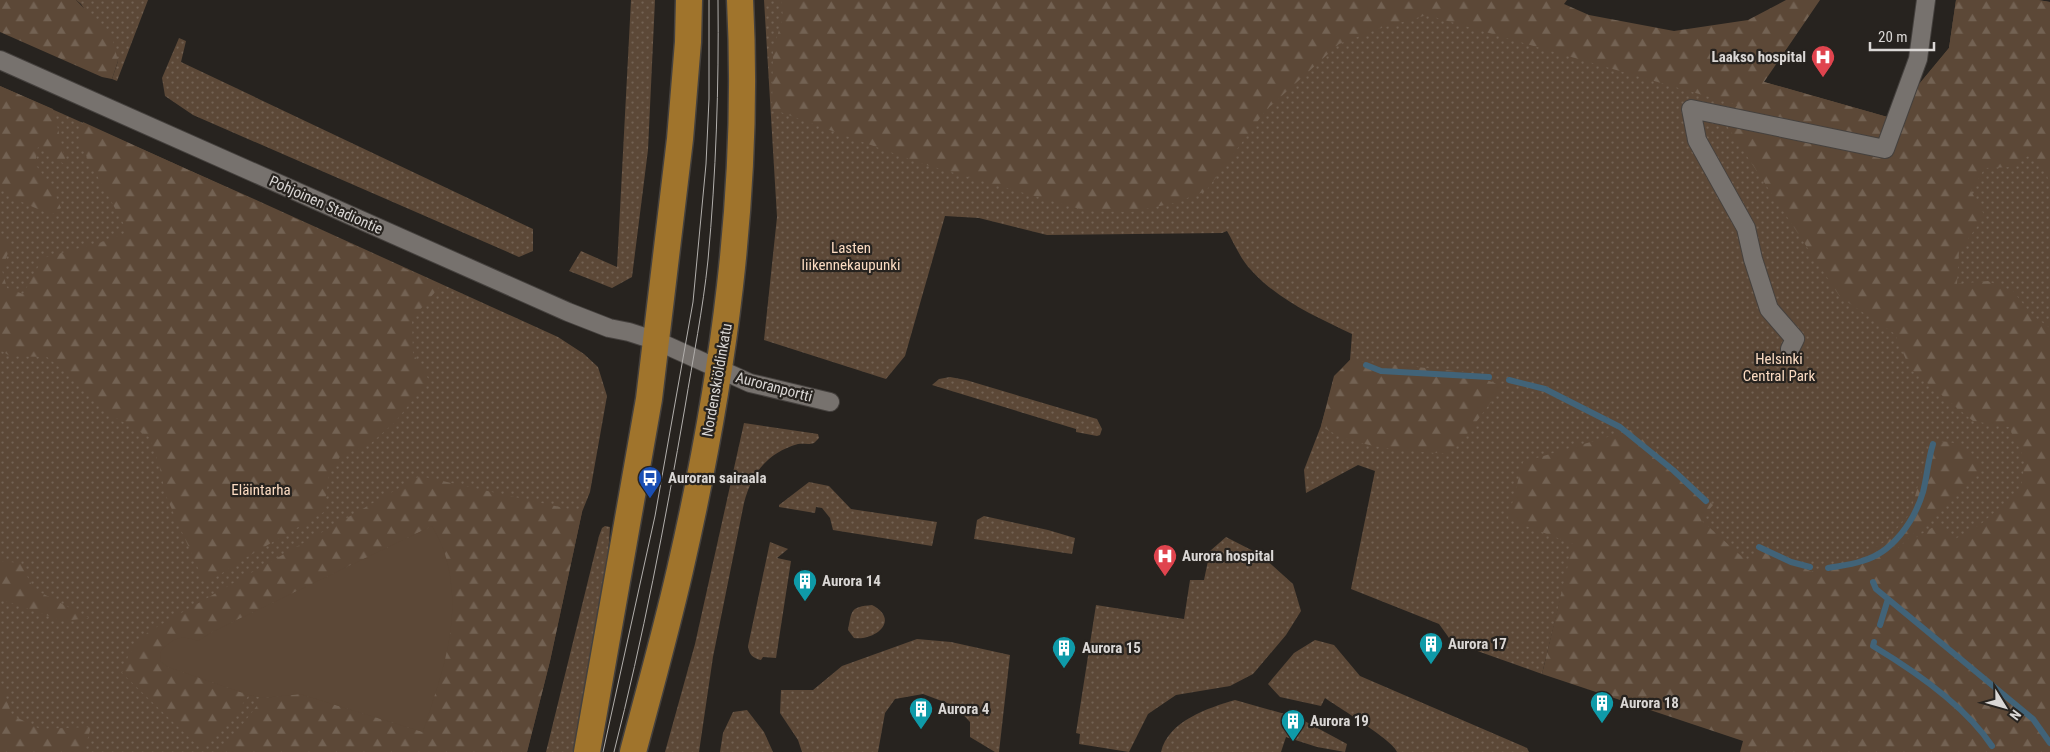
<svg xmlns="http://www.w3.org/2000/svg" width="2050" height="752" viewBox="0 0 2050 752" font-family="'Roboto Condensed',sans-serif">
	<defs>
		<pattern id="green-dots" width="8" height="8" patternUnits="userSpaceOnUse" patternTransform="scale(1.25)"><rect width="8" height="8" fill="#5c4837"/><path d="M2 2h.1M6 6h.1" fill="none" stroke="#736253" stroke-width="1.8" stroke-linecap="round"/></pattern>
		<pattern id="forest-firs" width="22" height="20" patternUnits="userSpaceOnUse" patternTransform="scale(1.25)"><rect width="22" height="20" fill="#5c4837"/><path d="M5 1l3.5 6h-7zM16 11l3.5 6h-7z" fill="#736253"/></pattern>
	</defs>
	<rect width="100%" height="100%" fill="#27231f"/>
	<path fill="url(#green-dots)" d="M 76,0 L 148,0 L 117,81 L 112,79 L 118,61 L 81,4 Z
		M 631,0 L 655,0 L 648,150 L 632,277 L 612,288 L 569,271 L 581,251 L 617,267 Z
		M 764,0 L 1476,0 L 1891,118 L 1949,48 L 1956,0 L 2038,0 L 2050,2 L 2050,752 L 1574,544 L 1542,674 L 1452,642 L 1439,624 L 1351,589 L 1375,471 L 1358,465 L 1306,493 L 1304,470 L 1321,426 L 1334,376 L 1350,360 L 1352,334 C 1316,317 1278,300 1251,270 C 1241,260 1234,243 1227,231 L 1222,233 L 1047,235 L 979,218 L 945,216 L 905,356 L 886,379 L 764,340 L 777,217 Z
		M 179,38 L 186,41 L 181,62 L 533,229 L 533,251 L 519,257 L 193,115 L 165,96 L 162,78 Z
		M 0,86 L 254,199 L 558,337 L 584,354 L 598,367 L 607,396 L 590,492 L 582,512 L 550,661 L 527,752 L 0,752 Z
		M 950,377 L 966,380 L 1097,419 L 1102,429 L 1100,435 L 1097,436 L 1076,432 L 1076,429 L 932,385 L 939,379 Z
		M 744,423 L 818,434 L 819,438 L 814,443 C 808,445 804,443 798,444 C 767,453 752,473 744,503 L 713,657 L 699,752 L 665,752 L 695,644 Z
		M 809,482 L 829,486 L 851,509 L 937,522 L 932,546 L 833,530 L 830,518 L 822,508 L 816,507 L 815,513 L 779,507 L 779,505 Z
		M 984,516 L 1048,530 L 1075,538 L 1072,554 L 974,539 L 977,520 Z
		M 605,526 L 610,527 C 606,603 589,677 574,752 L 546,752 L 599,536 L 602,528 Z
		M 1226,537 L 1261,555 L 1293,584 L 1301,611 L 1286,635 L 1253,674 L 1230,686 L 1176,695 L 1148,714 L 1129,752 L 1079,744 L 1080,734 L 1076,733 L 1096,605 L 1184,619 L 1190,580 L 1204,580 L 1210,551 Z
		M 770,542 L 788,549 L 777,558 L 791,561 L 776,658 L 763,657 L 761,660 C 752,658 749,654 748,646 Z
		M 872,605 C 901,620 875,641 854,638 L 848,630 C 852,610 850,607 872,605 Z
		M 917,639 L 951,642 L 1010,655 L 999,752 L 995,752 L 970,737 L 970,722 L 955,706 L 923,694 L 895,699 L 885,713 L 878,752 L 802,752 L 798,740 L 780,713 L 781,690 L 813,690 L 842,666 Z
		M 1315,640 L 1334,645 L 1360,676 L 1527,748 L 1529,752 L 1397,752 C 1394,741 1338,707 1325,698 L 1321,706 L 1280,697 L 1268,684 L 1294,653 Z
		M 1235,700 L 1299,718 L 1347,744 L 1345,752 L 1317,747 L 1286,737 L 1281,752 L 1161,752 C 1168,721 1208,708 1235,700 Z
		M 747,710 L 764,732 L 773,752 L 720,752 L 723,733 L 733,712 Z"/>
	<path fill="url(#forest-firs)" d="M 0,0 L 76,0 L 112,37 L 118,61 L 112,79 L 102,77 L 0,32 Z
		M 781,0 L 1567,0 L 1564,4 L 1589,15 L 1674,31 L 1748,20 L 1786,0 L 1820,0 L 1764,82 L 1891,118 L 1949,48 L 1956,0 L 2038,0 L 2050,2 L 2050,187 L 2046,171 L 2028,156 L 2012,167 L 1985,168 L 1971,191 L 1985,216 L 1959,251 L 1957,284 L 1988,281 L 2013,291 L 2032,315 L 2050,328 L 2050,752 L 1740,752 L 1743,741 L 1542,674 L 1573,544 L 1508,519 L 1523,462 L 1631,430 L 1676,467 L 1713,505 L 1701,520 L 1748,562 L 1760,545 L 1812,572 L 1851,562 L 1886,541 L 1910,514 L 1930,443 C 1954,438 1964,446 1981,462 L 1981,469 L 1974,478 L 1898,548 L 1935,526 L 1940,526 L 1946,534 L 1955,539 L 1981,524 L 2021,489 L 2025,460 L 2009,427 L 1973,421 L 1910,369 L 1895,334 L 1840,297 L 1725,123 L 1737,105 L 1427,15 L 1378,29 L 1339,44 L 1266,110 L 1206,191 L 1174,203 L 1131,212 L 1087,211 L 923,164 L 772,109 L 773,50 L 783,17 Z
		M 0,86 L 53,109 L 67,166 L 38,147 L 35,164 L 52,187 L 61,208 L 51,215 L 13,198 L 0,187 Z
		M 83,122 L 441,285 L 412,319 L 413,353 L 429,380 L 395,422 L 369,445 L 341,455 L 329,475 L 324,512 L 247,557 L 205,584 L 166,496 L 159,464 L 149,437 L 104,411 L 88,391 L 47,357 L 10,356 L 0,350 L 0,237 L 11,244 L 2,270 L 7,288 L 23,294 L 43,258 L 102,242 L 128,232 L 78,141 Z
		M 1350,360 L 1464,372 L 1503,386 L 1468,433 L 1448,454 C 1405,450 1358,450 1321,426 L 1335,376 Z
		M 420,476 L 582,512 L 550,661 L 527,752 L 221,752 L 263,698 L 300,694 L 423,732 L 432,526 L 212,632 L 198,641 L 168,667 L 249,695 L 234,716 L 201,749 L 122,673 L 129,654 L 148,632 Z
		M 0,561 L 20,563 L 34,589 L 89,618 L 63,621 L 0,599 Z
		M 0,680 L 12,715 L 40,729 L 91,727 L 84,752 L 0,752 Z"/>
	<path fill="#5c4837" d="M 432,526 C 437,535 442,545 445,554 C 464,618 442,672 423,732 L 300,694 L 263,698 L 249,695 L 168,667 L 161,662 L 160,652 C 172,639 180,634 198,641 L 212,632 Z"/>
	<g fill="none" stroke-linecap="round" stroke-linejoin="round">
		<path stroke="#416378" stroke-width="6" d="M 1366,365 L 1381,371 L 1489,377
			M 1509,380 L 1545,389 L 1620,427 L 1673,470 L 1706,501
			M 1759,547 L 1791,562 L 1810,567
			M 1828,568 C 1839,566 1851,565 1862,561 C 1892,553 1914,522 1923,492 C 1927,477 1928,460 1933,444
			M 1873,582 L 1876,589 L 2033,719 L 2050,743
			M 1880,625 L 1888,599
			M 1874,642 L 1873,646 C 1913,670 1966,707 1992,746"/>
		<g stroke="#45413e" stroke-width="20">
			<path id="minor" d="M 0,60 L 568,312 L 609,328 L 629,332 L 657,341 L 750,383 L 830,402
				M 1790,349 L 1795,339 L 1769,309 L 1753,259 L 1746,228 L 1697,140 L 1691,109 L 1885,149 L 1918,59 L 1926,0"/>
		</g>
		<g stroke="#45413e" stroke-width="29">
			<path id="primary" d="M 587,752 L 649,399 L 680,139 L 688,42 L 689,0
				M 633,752 C 649,692 666,631 680,570 C 723,383 750,192 740,0"/>
		</g>
		<use href="#minor" stroke="#77726e" stroke-width="18"/>
		<use href="#primary" stroke="#a0742c" stroke-width="26"/>
		<path stroke="#b2afac" stroke-width="1" d="M 603,752 L 655,516 L 693,302 L 706,164 L 709,99 L 709,0
			M 614,752 C 643,638 665,523 685,407 C 693,358 703,309 708,260 C 716,173 719,87 718,0"/>
	</g>
	<defs>
		<g id="hospital-pin" transform="scale(1.25)"><path d="M0 17L-7.5 6A9.5 9.5 0 1 1 7.5 6Z" fill="#e0444e" stroke="#27231f"/><path d="M-5-5h3v3.5h4V-5h3V5h-3V1.5h-4V5h-3Z" fill="#fff"/></g>
		<g id="bus-pin" transform="scale(1.25)"><path d="M0 17L-7.5 6A9.5 9.5 0 1 1 7.5 6Z" fill="#1a4fb4" stroke="#27231f"/><path d="M-5-6H5V4H4V6H2V4H-2V6H-4V4H-5ZM-3.5-4V0h7V-4ZM-3.5 1.2v1.5H-2V1.2ZM2 1.2v1.5H3.5V1.2Z" fill="#fff"/></g>
		<g id="building-pin" transform="scale(1.25)"><path d="M0 17L-7.5 6A9.5 9.5 0 1 1 7.5 6Z" fill="#0f9aa8" stroke="#27231f"/><path d="M-4-6H4V6H1V3H-1V6H-4ZM-2.5-4.3h1.7v1.8h-1.7ZM.8-4.3h1.7v1.8H.8ZM-2.5-1h1.7V.8h-1.7ZM.8-1h1.7V.8H.8Z" fill="#fff"/></g>
	</defs>
	<g fill-rule="evenodd">
		<use href="#hospital-pin" x="1823" y="57"/>
		<use href="#bus-pin" x="650" y="478"/>
		<use href="#hospital-pin" x="1165" y="556"/>
		<use href="#building-pin" x="805" y="581"/>
		<use href="#building-pin" x="1431" y="644"/>
		<use href="#building-pin" x="1064" y="648"/>
		<use href="#building-pin" x="1602" y="703"/>
		<use href="#building-pin" x="921" y="709"/>
		<use href="#building-pin" x="1293" y="721"/>
	</g>
	<g text-anchor="middle" stroke-width="4.5" stroke-linejoin="round" paint-order="stroke">
		<g font-size="15" font-weight="bold" fill="#dad7d5" stroke="#27231f" text-anchor="start">
			<text x="1806" y="62" text-anchor="end">Laakso hospital</text>
			<text x="668" y="483">Auroran sairaala</text>
			<text x="1182" y="561">Aurora hospital</text>
			<text x="822" y="586">Aurora 14</text>
			<text x="1448" y="649">Aurora 17</text>
			<text x="1082" y="653">Aurora 15</text>
			<text x="1620" y="708">Aurora 18</text>
			<text x="938" y="714">Aurora 4</text>
			<text x="1310" y="726">Aurora 19</text>
		</g>
		<g font-size="15" fill="#dad7d5" stroke="#27231f">
			<text transform="translate(326 205) rotate(24)" y="5">Pohjoinen Stadiontie</text>
			<text transform="translate(717 380) rotate(-80)" y="5">Nordenskiöldinkatu</text>
			<text transform="translate(774 387) rotate(15)" y="5">Auroranportti</text>
		</g>
		<g font-size="15" fill="#fbdbc2" stroke="#27231f">
			<text x="851" y="253">Lasten<tspan x="851" dy="17">liikennekaupunki</tspan></text>
			<text x="1779" y="364">Helsinki<tspan x="1779" dy="17">Central Park</tspan></text>
			<text x="261" y="495">Eläintarha</text>
		</g>
	</g>
	<g transform="translate(2005 707) rotate(127)" stroke="#27231f" stroke-width="4" paint-order="stroke">
	<path d="M0-4L9 19L0 12L-9 19Z" fill="#dad7d5"/>
	<text y="-8" font-size="14" font-weight="bold" text-anchor="middle" fill="#dad7d5">N</text>
	</g>
	<path d="M1870 42v8h64v-8" fill="none" stroke="#dad7d5" stroke-width="2.5"/>
	<text x="1878" y="42" font-size="15" fill="#dad7d5" stroke="#27231f" stroke-width="4" paint-order="stroke">20 m</text>
</svg>
